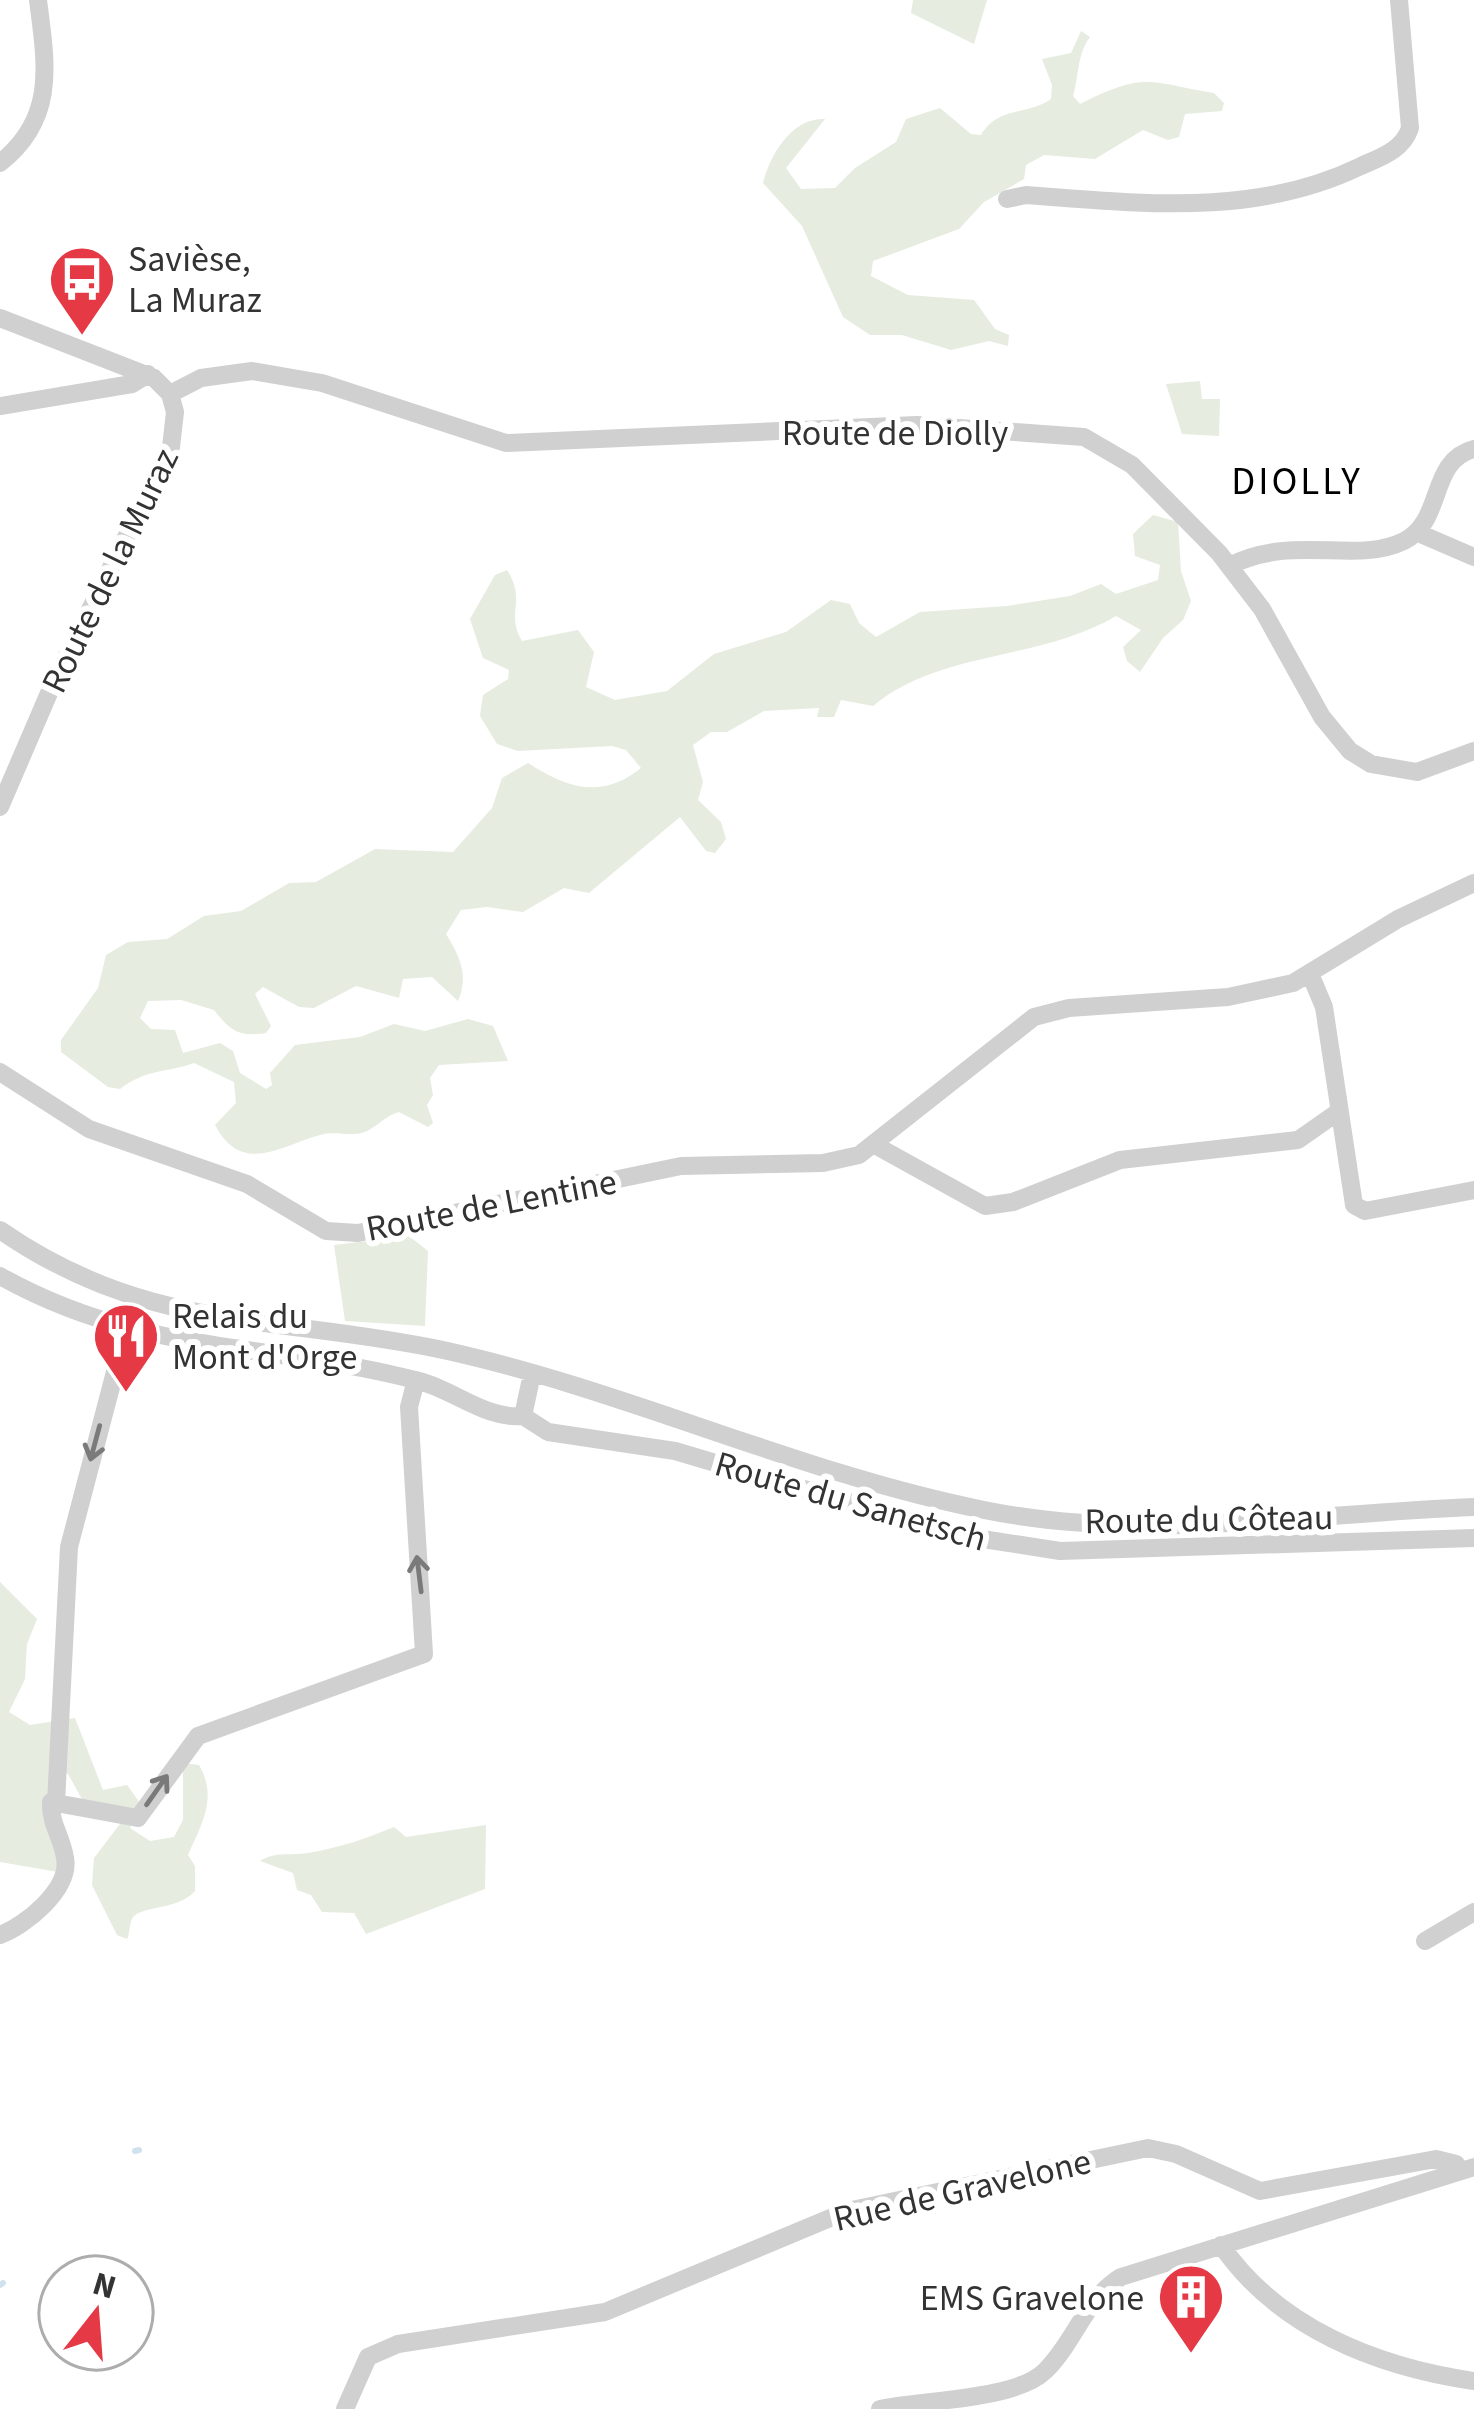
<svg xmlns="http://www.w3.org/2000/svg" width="1474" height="2409" viewBox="0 0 1474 2409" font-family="'Source Sans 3',sans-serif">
	<rect width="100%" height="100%" fill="#fff"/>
	<path fill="#e6ecdf" d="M 913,0 L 987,0 L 974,44 L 911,13 Z
		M 1081,31 L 1090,37 C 1077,54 1079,76 1073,96 L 1080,104 C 1147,70 1150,83 1214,93 L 1224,103 L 1222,111 L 1185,114 L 1179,137 L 1168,140 L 1143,130 L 1095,159 L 1044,155 L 1026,165 L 1024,179 L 984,202 L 959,229 L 873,261 L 871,276 L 908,295 L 974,300 L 995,329 L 1009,335 L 1008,346 L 989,341 L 951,350 L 902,335 L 870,335 L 843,317 L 802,226 L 763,183 C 770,155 792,117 825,119 L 786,168 L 801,189 L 835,188 L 855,168 L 896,142 L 906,119 L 940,108 L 971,134 L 981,135 C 998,106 1026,116 1051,99 L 1052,85 L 1042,59 L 1071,53 Z
		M 1200,381 L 1202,399 L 1220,399 L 1219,436 L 1182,434 L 1166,384 Z
		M 1153,515 L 1178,522 L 1181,571 L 1191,601 L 1183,620 L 1163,638 L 1140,672 L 1127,661 L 1123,647 L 1141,630 L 1116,616 C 1040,661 941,650 873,706 L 841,700 L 834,717 L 817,717 L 819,708 L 764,711 L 727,732 L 711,732 L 693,745 L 703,782 L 698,800 L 721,822 L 726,839 L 715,853 L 706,851 L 680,817 L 589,893 L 564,888 L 523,912 L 487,907 L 461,910 L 446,934 C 460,957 469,975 458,1001 L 432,977 L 403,979 L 399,998 L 356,986 L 314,1008 L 299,1007 L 263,987 L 255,994 L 271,1026 L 266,1033 C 237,1037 231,1031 214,1010 L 181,1000 L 148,1001 L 140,1018 L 151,1029 L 175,1030 L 183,1053 L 220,1043 L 233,1051 L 240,1073 L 266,1089 L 272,1085 L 270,1073 L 295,1045 L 360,1037 L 394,1024 L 425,1031 L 468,1019 L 493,1026 L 508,1061 L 439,1065 L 430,1078 L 433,1095 L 427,1105 L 433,1123 L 428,1127 L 399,1112 C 385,1116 379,1125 367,1131 C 352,1138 335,1130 320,1135 C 280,1146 242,1176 215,1125 L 236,1103 L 234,1082 L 194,1063 C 165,1073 146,1069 120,1089 L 108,1087 L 61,1052 L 61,1040 L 98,988 L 106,955 L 128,942 L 167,939 L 204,916 L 241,911 L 289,883 L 316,882 L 375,849 L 453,852 L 492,808 L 502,778 L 528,763 C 567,788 601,800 641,768 L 626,750 L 612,746 L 518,751 L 497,744 L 480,716 L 483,695 L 508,679 L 509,670 L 483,658 L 470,619 L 495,575 L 507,570 C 527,601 505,613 522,641 L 578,630 L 594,652 L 586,687 L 615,700 L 667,691 L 714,654 L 786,632 L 831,600 L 850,604 L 859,623 L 876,637 L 920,612 L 1007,606 L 1070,596 L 1101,584 L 1116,594 L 1158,580 L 1160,565 L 1135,556 L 1133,534 Z
		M 409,1236 L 428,1251 L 425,1326 L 345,1321 L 334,1245 Z
		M 0,1582 L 37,1619 L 27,1644 L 25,1679 L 9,1712 L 30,1725 L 75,1718 L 103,1790 L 127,1785 L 140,1803 L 130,1828 L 150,1841 L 174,1837 L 183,1820 L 183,1763 L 199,1765 C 218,1798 202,1823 188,1855 L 195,1866 L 195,1891 C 178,1911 139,1905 132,1919 C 129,1926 130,1933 127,1939 L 117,1935 L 92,1885 L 94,1858 L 123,1820 L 82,1799 L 68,1774 L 58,1770 L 58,1872 L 0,1862 Z
		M 486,1825 L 485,1889 L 366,1934 L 354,1913 L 322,1912 L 311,1895 L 297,1890 L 293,1873 L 260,1861 C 276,1851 290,1856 308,1853 C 338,1848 365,1839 394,1827 L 406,1837 Z"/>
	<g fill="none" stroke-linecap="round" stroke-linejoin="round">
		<path stroke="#cfe2ee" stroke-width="6" d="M 135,2151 L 139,2150
			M 0,2285 L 3,2283"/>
		<path stroke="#d0d0d0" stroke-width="18" d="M 0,163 C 57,118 46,64 38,0
			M 1007,199 L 1026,195 C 1140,203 1254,218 1361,166 C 1381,157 1403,150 1410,128 L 1399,0
			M 0,318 L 154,378 L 170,394 L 175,412 L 171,447 L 52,686 L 0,807
			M 170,394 L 201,378 L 252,371 L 322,383 L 506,443 L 917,425 L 1084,437 L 1132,465 L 1219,553 L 1262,609 L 1322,717 L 1350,751 L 1371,764 L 1417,772 L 1474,751
			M 0,406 L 132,384 L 148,374
			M 1416,532 L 1474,557
			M 1229,566 C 1294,533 1355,565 1404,541 C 1445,520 1428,461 1474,449
			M 1311,976 L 1324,1007 L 1354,1205 L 1365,1211 L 1474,1190
			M 0,1072 L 89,1129 L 247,1184 L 326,1231 L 358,1233 L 681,1166 L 823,1163 L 859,1155 L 1034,1017 L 1069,1008 L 1228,997 L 1293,983 L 1398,919 L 1474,883
			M 873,1144 L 985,1206 L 1013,1202 L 1120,1160 L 1298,1140 L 1338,1112
			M 0,1230 C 148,1333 278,1315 443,1350 C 626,1390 799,1473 984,1510 C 1146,1543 1311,1513 1474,1507
			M 0,1276 C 142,1356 271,1342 419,1381 C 454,1390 487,1420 523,1416
			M 126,1330 L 69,1547 L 56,1803 L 138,1818 L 198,1736 L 424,1654 L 409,1407 L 416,1380
			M 523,1416 L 548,1432 L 675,1451 L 963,1536 L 1060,1551 L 1474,1538
			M 523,1416 L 532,1374
			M 0,1935 C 25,1926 71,1889 65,1858 C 62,1837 50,1824 51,1802
			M 1425,1941 L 1474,1912
			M 1221,2245 C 1278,2328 1377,2367 1474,2381
			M 345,2409 L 368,2357 L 398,2344 L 605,2312 L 847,2211 L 1148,2148 L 1176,2154 L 1260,2191 L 1436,2159 L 1456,2164 L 1461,2171
			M 880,2409 C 922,2400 1016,2400 1045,2371 C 1075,2342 1085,2299 1121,2277 L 1474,2167"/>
	</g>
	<defs><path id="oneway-shaft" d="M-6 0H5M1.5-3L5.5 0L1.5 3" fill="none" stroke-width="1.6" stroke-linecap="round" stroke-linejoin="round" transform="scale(3)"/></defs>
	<g stroke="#7a7a7a">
		<use href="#oneway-shaft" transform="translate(95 1443) rotate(105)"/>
		<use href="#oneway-shaft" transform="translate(419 1574) rotate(-97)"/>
		<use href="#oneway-shaft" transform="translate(157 1790) rotate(-55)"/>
	</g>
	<defs>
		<g id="bus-pin" transform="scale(3.45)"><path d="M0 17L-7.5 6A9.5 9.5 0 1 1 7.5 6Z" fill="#e63946" stroke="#fff"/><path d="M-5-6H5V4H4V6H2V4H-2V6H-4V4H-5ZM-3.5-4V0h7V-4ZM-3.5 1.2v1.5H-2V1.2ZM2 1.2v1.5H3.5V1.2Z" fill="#fff"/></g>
		<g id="restaurant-pin" transform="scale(3.45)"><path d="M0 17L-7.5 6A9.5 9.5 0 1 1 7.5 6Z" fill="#e63946" stroke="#fff"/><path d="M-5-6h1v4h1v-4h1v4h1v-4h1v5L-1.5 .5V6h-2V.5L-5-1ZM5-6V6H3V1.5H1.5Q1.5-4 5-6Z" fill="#fff"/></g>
		<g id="building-pin" transform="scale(3.45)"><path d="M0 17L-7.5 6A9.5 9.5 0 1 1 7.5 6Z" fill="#e63946" stroke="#fff"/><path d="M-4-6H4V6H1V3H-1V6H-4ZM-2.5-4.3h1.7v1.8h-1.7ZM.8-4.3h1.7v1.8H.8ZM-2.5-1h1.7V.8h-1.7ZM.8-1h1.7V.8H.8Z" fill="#fff"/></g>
	</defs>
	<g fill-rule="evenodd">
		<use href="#bus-pin" x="82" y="279"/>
		<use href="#restaurant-pin" x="126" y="1336"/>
		<use href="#building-pin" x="1191" y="2297"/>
	</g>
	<g text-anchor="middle" stroke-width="12" stroke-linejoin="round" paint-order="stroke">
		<g font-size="36" fill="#333" stroke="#fff" text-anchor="start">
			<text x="128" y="271">Savièse,<tspan x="128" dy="41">La Muraz</tspan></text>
			<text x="172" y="1328">Relais du<tspan x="172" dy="41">Mont d'Orge</tspan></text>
			<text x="1144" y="2310" text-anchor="end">EMS Gravelone</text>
		</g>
		<g font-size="36" fill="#333" stroke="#fff">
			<text x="895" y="445">Route de Diolly</text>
			<text transform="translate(109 570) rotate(-64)" y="13">Route de la Muraz</text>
			<text transform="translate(491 1204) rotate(-11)" y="13">Route de Lentine</text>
			<text transform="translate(851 1500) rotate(16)" y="13">Route du Sanetsch</text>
			<text transform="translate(1209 1518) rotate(-1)" y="13">Route du Côteau</text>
			<text transform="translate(962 2189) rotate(-13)" y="13">Rue de Gravelone</text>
		</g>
		<g font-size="39" letter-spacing="3" fill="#000" stroke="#fff">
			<text x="1297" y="494">DIOLLY</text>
		</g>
	</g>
	<g transform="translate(96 2313) rotate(17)"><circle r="57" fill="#ffffff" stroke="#adadad" stroke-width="3"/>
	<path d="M0-9L21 45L0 30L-21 45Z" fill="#e63946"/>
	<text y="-18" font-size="33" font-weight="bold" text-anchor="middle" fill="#333333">N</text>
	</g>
</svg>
